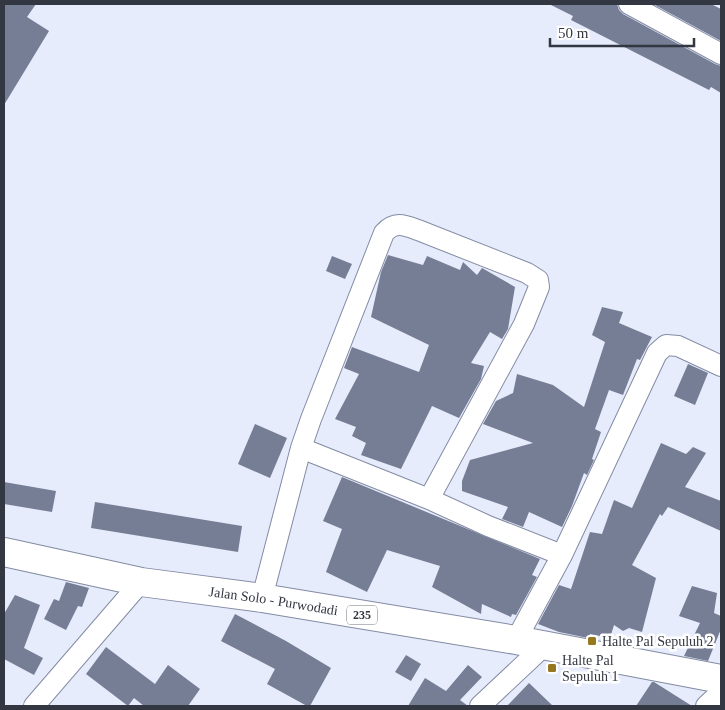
<svg xmlns="http://www.w3.org/2000/svg" width="725" height="710" viewBox="0 0 725 710" font-family="Georgia,serif">
	<rect width="100%" height="100%" fill="#e7ecfc"/>
	<path fill="#767e95" d="M 4,4 L 36,4 L 27,17 L 49,31 L 4,105 Z
		M 549,4 L 617,4 L 619,10 L 623,14 L 715,64 L 721,66 L 721,93 L 711,87 L 709,90 L 571,20 L 573,16 Z
		M 653,4 L 711,4 L 721,9 L 721,41 Z
		M 388,255 L 423,265 L 427,256 L 460,270 L 463,262 L 477,275 L 482,268 L 515,287 L 508,329 L 502,339 L 490,332 L 471,363 L 484,366 L 481,379 L 459,418 L 432,406 L 401,469 L 361,455 L 366,443 L 352,436 L 356,427 L 335,419 L 359,374 L 344,368 L 352,347 L 419,372 L 429,345 L 371,317 L 381,272 Z
		M 332,256 L 352,264 L 345,279 L 326,271 Z
		M 602,307 L 623,312 L 619,323 L 652,337 L 640,360 L 637,359 L 623,395 L 609,390 L 595,429 L 601,432 L 592,459 L 594,460 L 587,475 L 584,473 L 572,506 L 562,527 L 529,512 L 523,527 L 502,519 L 508,507 L 462,491 L 462,481 L 470,460 L 533,443 L 483,424 L 496,401 L 513,393 L 517,374 L 553,385 L 584,407 L 605,342 L 592,335 Z
		M 688,364 L 708,373 L 695,405 L 674,396 Z
		M 255,424 L 287,438 L 270,478 L 238,464 Z
		M 661,443 L 686,454 L 693,447 L 706,453 L 685,487 L 721,501 L 721,531 L 668,507 L 662,516 L 660,514 L 632,565 L 656,578 L 642,632 L 629,628 L 623,631 L 614,625 L 610,638 L 590,634 L 588,638 L 559,632 L 538,624 L 559,585 L 571,589 L 590,532 L 602,534 L 614,500 L 632,508 Z
		M 342,477 L 540,559 L 532,575 L 537,577 L 516,615 L 512,614 L 511,617 L 482,604 L 481,614 L 432,587 L 440,566 L 387,550 L 367,592 L 326,572 L 342,529 L 323,521 Z
		M 4,482 L 56,491 L 52,512 L 4,504 Z
		M 95,502 L 242,526 L 238,552 L 91,528 Z
		M 66,582 L 89,588 L 82,607 L 78,606 L 66,630 L 44,619 L 54,599 L 59,601 Z
		M 692,586 L 717,593 L 714,613 L 721,616 L 721,629 L 708,661 L 684,656 L 700,623 L 679,616 Z
		M 15,595 L 40,605 L 24,648 L 43,658 L 34,675 L 4,659 L 4,614 Z
		M 235,614 L 286,641 L 331,668 L 310,706 L 307,706 L 267,684 L 275,669 L 221,641 Z
		M 106,647 L 155,684 L 168,665 L 200,689 L 188,706 L 144,706 L 134,698 L 128,706 L 86,674 Z
		M 406,655 L 421,664 L 411,681 L 395,672 Z
		M 468,665 L 482,677 L 460,700 L 468,706 L 408,706 L 425,678 L 446,691 Z
		M 652,682 L 654,682 L 692,706 L 636,706 Z
		M 529,683 L 553,706 L 507,706 Z"/>
	<g fill="none" stroke-linecap="round" stroke-linejoin="round">
		<g stroke="#838ba3" stroke-width="22">
			<path id="minor" d="M 629,4 L 721,54
				M 301,448 L 429,499
				M 262,598 L 301,448 L 311,419 L 384,233 C 395,221 404,225 418,230 L 527,273 L 538,280 L 539,287 L 524,324 L 429,499 L 488,526 L 562,555
				M 516,640 L 562,555 L 657,353 L 666,345 L 678,346 L 721,366
				M 34,706 L 141,582
				M 480,706 L 544,646
				M 706,706 L 721,692"/>
		</g>
		<g stroke="#838ba3" stroke-width="30">
			<g id="primary">
				<path id="s1" d="M 4,552 L 141,582 L 262,598 L 516,640 L 721,679"/>
			</g>
		</g>
		<use href="#minor" stroke="#fff" stroke-width="20"/>
		<use href="#primary" stroke="#fff" stroke-width="28"/>
	</g>
	<g fill="#967820" stroke="#fff" stroke-width="2">
		<rect x="587" y="636" width="10" height="10" rx="2.5"/>
		<rect x="547" y="663" width="10" height="10" rx="2.5"/>
	</g>
	<g text-anchor="middle" stroke-width="5" stroke-linejoin="round" paint-order="stroke">
		<rect fill="#fff" stroke="#70737a" stroke-width="1" x="347" y="605.5" width="30" height="19" rx="4"/>
		<g font-size="12" font-weight="bold" fill="#333741">
			<text x="362" y="619">235</text>
		</g>
		<g font-size="14" fill="#333741" stroke="#fff">
			<text dy="5" stroke="none"><textPath href="#s1" startOffset="274">Jalan Solo - Purwodadi</textPath></text>
		</g>
		<g font-size="14" fill="#333741" stroke="#fff" text-anchor="start">
			<text x="602" y="646">Halte Pal Sepuluh 2</text>
			<text x="562" y="665">Halte Pal<tspan x="562" dy="16">Sepuluh 1</tspan></text>
		</g>
	</g>
	<rect width="725" height="710" fill="none" stroke="#333741" stroke-width="10"/>
	<path d="M550 38v8h144v-8" fill="none" stroke="#333741" stroke-width="2.5"/>
	<text x="558" y="38" font-size="15" fill="#333741" stroke="#ffffff" stroke-width="4" paint-order="stroke">50 m</text>
</svg>
